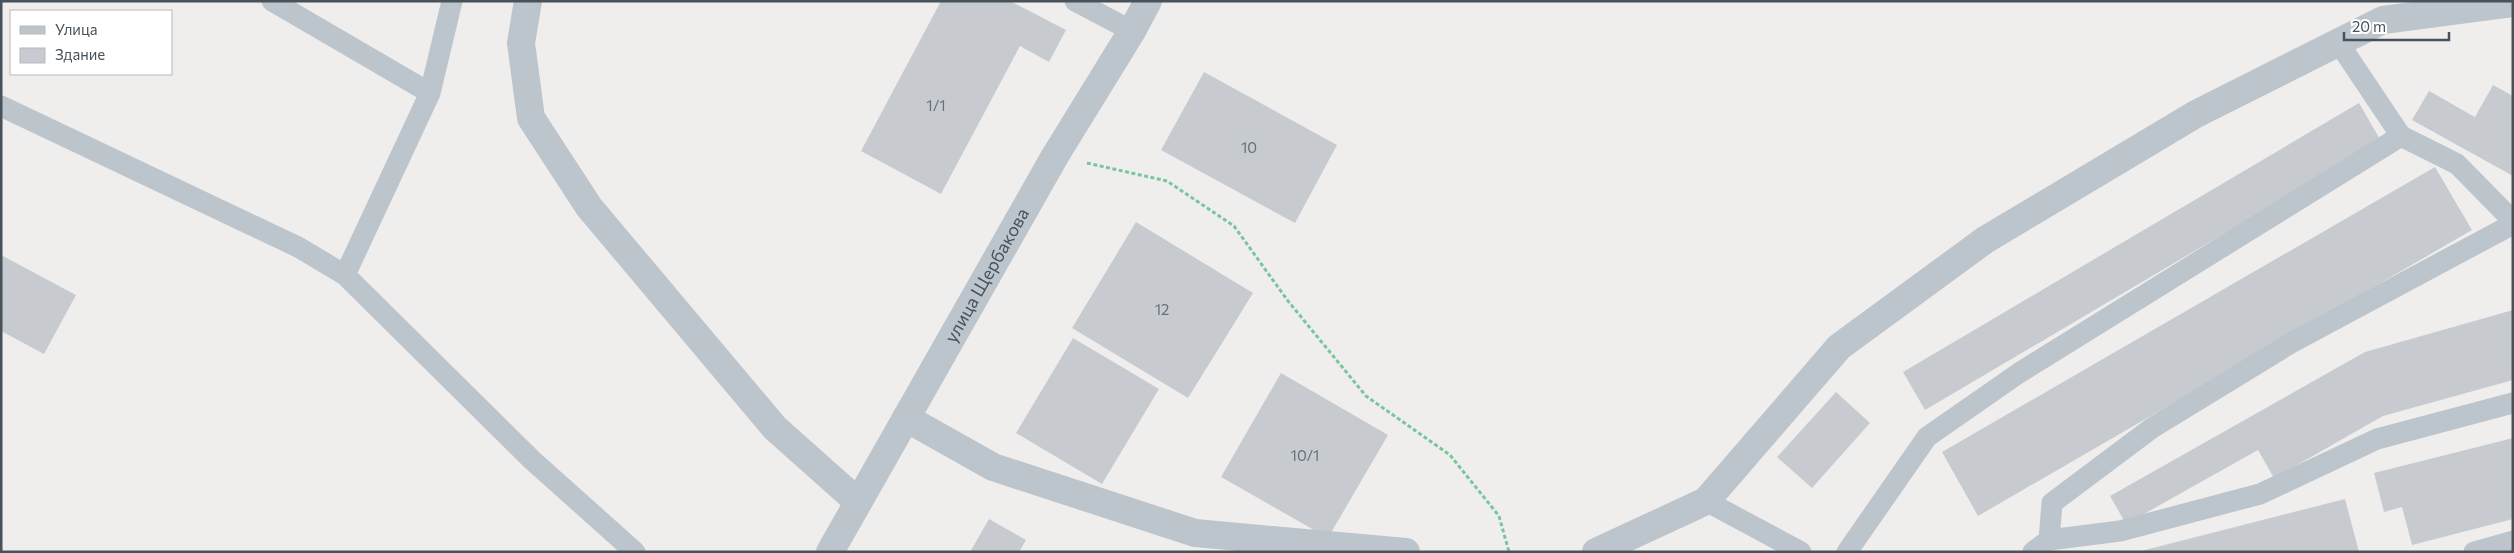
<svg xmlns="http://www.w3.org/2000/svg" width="2514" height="553" viewBox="0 0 2514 553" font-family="Commissioner,sans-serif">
	<rect width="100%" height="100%" fill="#f0eded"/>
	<path fill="#c7cbd0" d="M 941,1 L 1010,1 L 1066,30 L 1049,62 L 1020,46 L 941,194 L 861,151 Z
		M 1204,72 L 1337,145 L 1295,223 L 1161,150 Z
		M 2493,85 L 2513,96 L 2513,176 L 2412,120 L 2429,91 L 2475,117 Z
		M 2359,103 L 2381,141 L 1925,410 L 1903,372 Z
		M 2435,167 L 2472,230 L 1978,516 L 1942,452 Z
		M 1136,222 L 1253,293 L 1188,398 L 1072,328 Z
		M 1,255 L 76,295 L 44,354 L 1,331 Z
		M 2513,310 L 2513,380 L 2383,416 L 2274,478 L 2258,450 L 2126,524 L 2110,496 L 2365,352 Z
		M 1073,338 L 1159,389 L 1102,484 L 1016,433 Z
		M 1281,373 L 1388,435 L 1328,538 L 1221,477 Z
		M 1836,392 L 1870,423 L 1812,488 L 1777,457 Z
		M 2513,438 L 2513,519 L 2412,545 L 2402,507 L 2384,512 L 2374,473 Z
		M 2345,499 L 2359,552 L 2141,552 L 2141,551 Z
		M 989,519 L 1026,540 L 1019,552 L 970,552 Z"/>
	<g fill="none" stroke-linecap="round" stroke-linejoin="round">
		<path stroke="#78c79c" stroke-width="3" stroke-dasharray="4 2.5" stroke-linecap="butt" d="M 1087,163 L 1167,181 L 1234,226 L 1288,301 L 1366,396 L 1450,455 L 1499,516 L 1509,552"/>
		<path stroke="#bcc5cc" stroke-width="21" d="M 272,1 L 430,93 L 345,275
			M 1075,1 L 1132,31
			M 2338,42 L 2401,136
			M 430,93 L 452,1
			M 1,106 L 298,247 L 345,275 L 532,460 L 635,552
			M 1706,501 L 1801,552
			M 2049,540 L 2052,503 L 2152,428 L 2291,343 L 2513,224
			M 1847,552 L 1927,437 L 2019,373 L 2401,136 L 2457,164 L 2513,221
			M 2033,552 L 2049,540 L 2120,531 L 2260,494 L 2377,439 L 2513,403
			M 2474,552 L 2513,541"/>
		<g stroke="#bcc5cc" stroke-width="28">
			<path d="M 528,1 L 521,43 L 531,118 L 589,207 L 775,428 L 858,502"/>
			<path d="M 906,418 L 993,467 L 1195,533 L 1406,552"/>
			<path id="s1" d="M 830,552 L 1055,156 L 1132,31 L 1148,1"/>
			<path d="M 1596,552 L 1706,501 L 1839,347 L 1985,240 L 2196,114 L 2383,20 L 2513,3"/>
		</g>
	</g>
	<g text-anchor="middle" stroke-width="4" stroke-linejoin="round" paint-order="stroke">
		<g font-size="15" fill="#677078">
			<text x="936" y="111">1/1</text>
			<text x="1249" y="153">10</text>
			<text x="1162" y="315">12</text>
			<text x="1305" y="461">10/1</text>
		</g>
		<g font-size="18" fill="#47525a" stroke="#fff">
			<text dy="6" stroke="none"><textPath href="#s1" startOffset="318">улица Щербакова</textPath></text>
		</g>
	</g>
	<rect width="2514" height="553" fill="none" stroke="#47525a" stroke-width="5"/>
	<rect x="10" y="10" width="162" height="65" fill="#ffffff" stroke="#b5babd"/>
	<rect x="20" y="26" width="25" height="8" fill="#bcc5cc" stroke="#b5babd"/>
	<text x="55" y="35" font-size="15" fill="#47525a">Улица</text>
	<rect x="20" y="48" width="25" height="15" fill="#c7cbd0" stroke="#b5babd"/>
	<text x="55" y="60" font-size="15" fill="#47525a">Здание</text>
	<path d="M2344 32v8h105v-8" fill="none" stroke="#47525a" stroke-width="2.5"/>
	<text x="2352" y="32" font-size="15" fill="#47525a" stroke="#ffffff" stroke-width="4" paint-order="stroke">20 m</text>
</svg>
